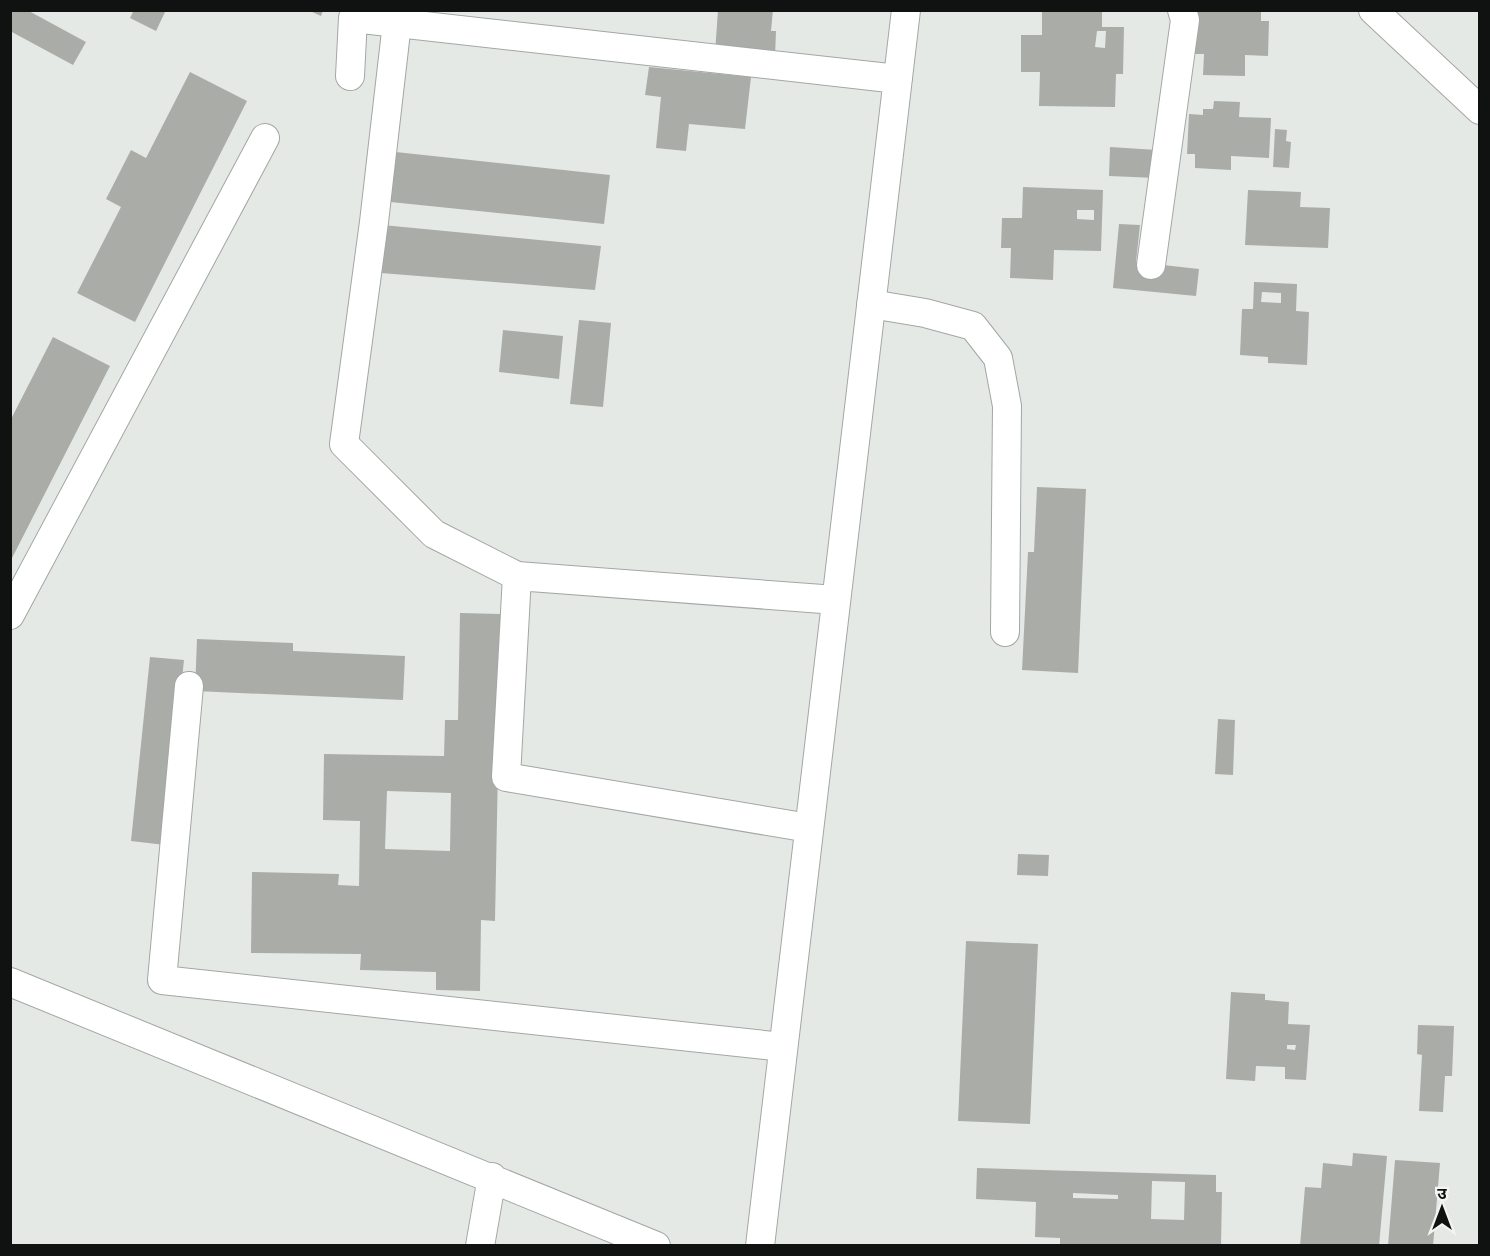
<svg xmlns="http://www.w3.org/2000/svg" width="1490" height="1256" viewBox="0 0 1490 1256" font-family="'DejaVu Sans','Noto Sans Devanagari',sans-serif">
	<rect width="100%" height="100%" fill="#e5e9e6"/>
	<path fill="#aaaca8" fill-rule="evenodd" d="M 10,10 L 27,10 L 86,42 L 73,65 L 10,31 Z
		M 134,10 L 166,10 L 156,31 L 130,18 Z
		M 308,10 L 323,10 L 321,16 Z
		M 718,10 L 773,10 L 771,31 L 776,31 L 775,57 L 715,53 Z
		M 1042,10 L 1102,10 L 1102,27 L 1124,27 L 1123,74 L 1116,74 L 1115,107 L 1039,106 L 1040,72 L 1021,72 L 1021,35 L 1042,35 ZM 1097,31 L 1106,31 L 1105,48 L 1095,47 Z
		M 1187,10 L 1261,10 L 1261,21 L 1269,21 L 1268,56 L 1245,55 L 1245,76 L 1203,75 L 1204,54 L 1186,54 Z
		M 649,67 L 751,77 L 745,129 L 689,124 L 686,151 L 656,148 L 661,97 L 645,95 Z
		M 190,72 L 247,101 L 135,322 L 77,293 L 121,207 L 106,199 L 131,150 L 146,158 Z
		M 1214,101 L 1240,102 L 1239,117 L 1271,118 L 1269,158 L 1231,156 L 1231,170 L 1195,168 L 1195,154 L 1187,154 L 1189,114 L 1203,115 L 1203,109 L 1213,109 Z
		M 1275,129 L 1287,130 L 1286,141 L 1291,142 L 1289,168 L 1273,167 Z
		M 1110,147 L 1157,150 L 1156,178 L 1109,176 Z
		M 377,150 L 610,175 L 604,224 L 371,200 Z
		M 1023,187 L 1103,190 L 1101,251 L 1054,250 L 1053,280 L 1010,278 L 1011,248 L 1001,248 L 1002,218 L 1022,218 ZM 1077,210 L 1094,210 L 1094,220 L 1077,219 Z
		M 1248,190 L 1301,192 L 1300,207 L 1330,208 L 1328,248 L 1245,245 Z
		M 372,224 L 601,246 L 595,290 L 368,272 Z
		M 1119,224 L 1140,225 L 1136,262 L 1199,269 L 1196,296 L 1113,288 Z
		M 1254,282 L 1297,284 L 1296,311 L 1309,312 L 1307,365 L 1268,363 L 1268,357 L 1240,355 L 1242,309 L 1253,309 ZM 1262,292 L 1281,293 L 1281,303 L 1261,302 Z
		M 579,320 L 611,323 L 603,407 L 570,404 Z
		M 503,330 L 563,336 L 559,379 L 499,372 Z
		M 53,337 L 110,366 L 10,562 L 10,421 Z
		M 1037,487 L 1086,489 L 1078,673 L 1022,670 L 1028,552 L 1034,552 Z
		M 460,613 L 501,614 L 495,921 L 481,920 L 480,991 L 436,990 L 436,972 L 360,970 L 361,954 L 251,953 L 252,872 L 339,874 L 338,885 L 359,886 L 360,821 L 323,820 L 324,754 L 444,756 L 445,720 L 458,720 ZM 387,791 L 451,793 L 450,851 L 385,849 Z
		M 197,639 L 293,643 L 293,651 L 405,656 L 403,700 L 195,691 Z
		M 150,657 L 184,660 L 165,845 L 131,841 Z
		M 1218,719 L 1235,720 L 1233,775 L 1215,774 Z
		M 1018,854 L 1049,855 L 1048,876 L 1017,875 Z
		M 966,941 L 1038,944 L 1030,1124 L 958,1121 Z
		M 1231,992 L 1265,994 L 1265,1000 L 1289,1002 L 1288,1024 L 1310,1025 L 1306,1080 L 1285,1079 L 1285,1067 L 1256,1066 L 1255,1081 L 1226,1079 ZM 1287,1045 L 1296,1045 L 1295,1050 L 1287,1049 Z
		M 1418,1025 L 1454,1026 L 1452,1076 L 1445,1076 L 1443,1112 L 1419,1111 L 1422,1055 L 1417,1054 Z
		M 1353,1153 L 1387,1156 L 1379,1246 L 1300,1246 L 1305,1187 L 1321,1188 L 1323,1163 L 1352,1166 Z
		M 1395,1160 L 1440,1163 L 1433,1246 L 1388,1246 Z
		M 977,1168 L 1216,1175 L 1216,1192 L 1222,1192 L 1221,1246 L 1060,1246 L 1060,1238 L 1035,1237 L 1036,1202 L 976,1199 ZM 1152,1181 L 1185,1182 L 1184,1220 L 1151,1219 ZM 1073,1193 L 1118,1195 L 1118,1199 L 1073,1198 Z"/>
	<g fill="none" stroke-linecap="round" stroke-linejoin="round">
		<g stroke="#a3a7a4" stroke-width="30">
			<path id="minor" d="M 1373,10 L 1480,110
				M 397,23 L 374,222 L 344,444 L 434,534 L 517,576
				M 350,76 L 353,18 L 898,79
				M 1151,265 L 1185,20 L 1182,10
				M 871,304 L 925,313 L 973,326 L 998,358 L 1007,406 L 1005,632
				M 10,615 L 265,138
				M 189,686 L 162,980 L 783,1047
				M 809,828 L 506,777 L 517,576 L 836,600
				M 10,982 L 656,1246
				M 480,1246 L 492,1177
				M 760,1246 L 906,10"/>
		</g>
		<use href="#minor" stroke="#fff" stroke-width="28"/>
	</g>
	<rect width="1490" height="1256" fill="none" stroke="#101211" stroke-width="24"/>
	<g transform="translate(1442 1208)" stroke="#f2f6f3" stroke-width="4.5" paint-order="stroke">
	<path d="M0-4.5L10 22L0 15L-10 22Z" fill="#101211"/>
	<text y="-9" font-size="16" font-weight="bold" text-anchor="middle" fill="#101211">उ</text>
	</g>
</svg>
